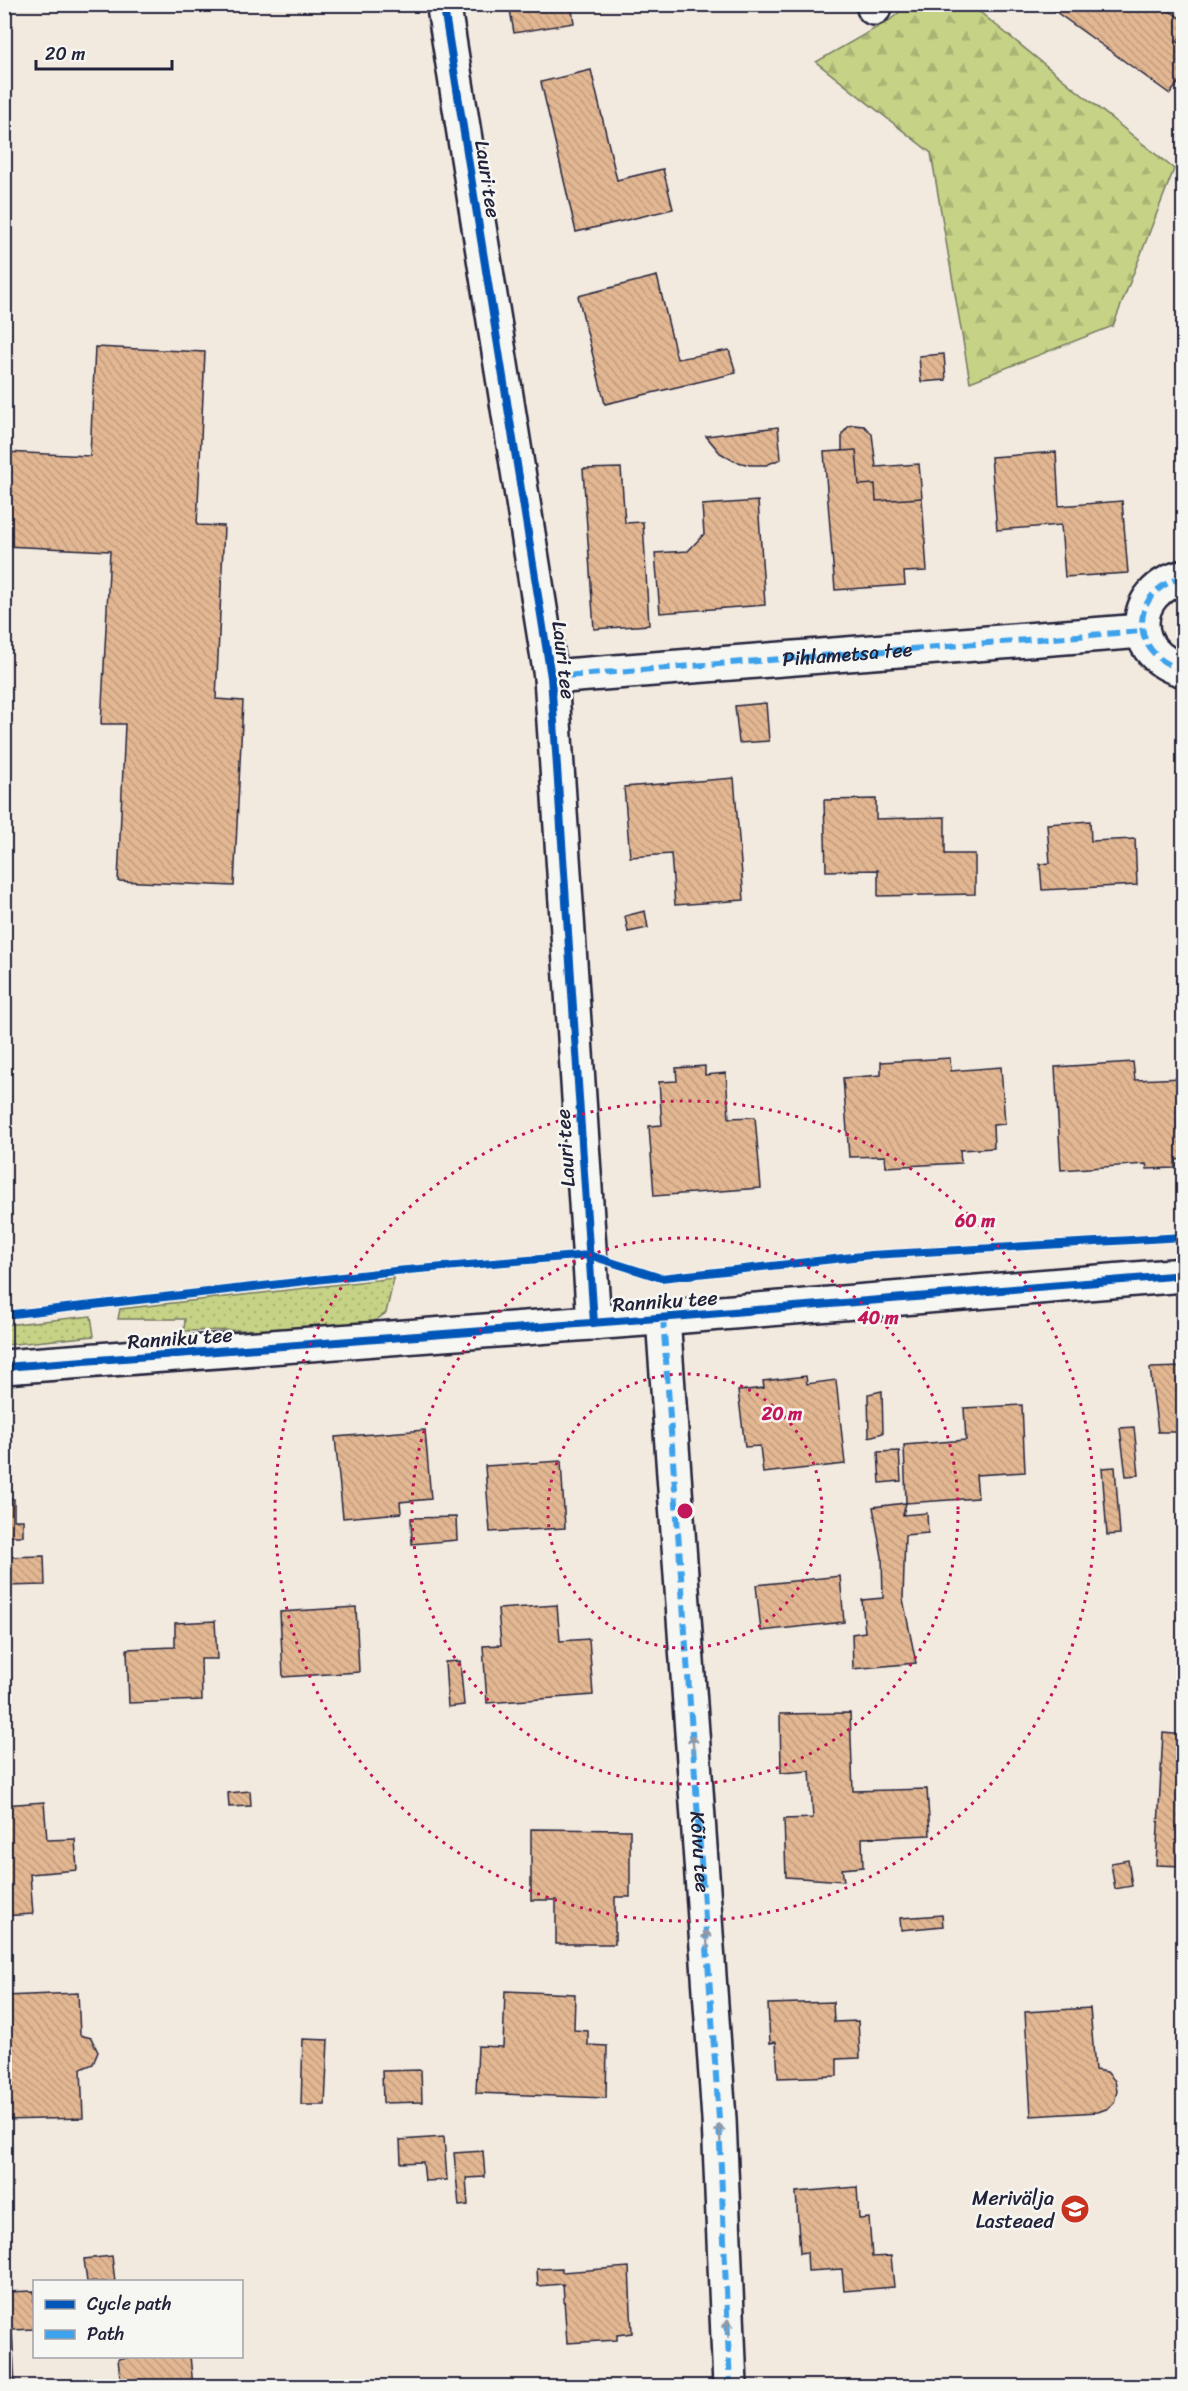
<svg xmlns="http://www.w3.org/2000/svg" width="1188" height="2391" viewBox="0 0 1188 2391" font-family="Sriracha,sans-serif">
	<defs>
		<pattern id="grass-dots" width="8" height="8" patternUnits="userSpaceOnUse" patternTransform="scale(1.5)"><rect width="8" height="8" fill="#c6d285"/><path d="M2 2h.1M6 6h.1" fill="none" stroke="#aab474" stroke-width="1.8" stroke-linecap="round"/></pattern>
		<pattern id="forest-firs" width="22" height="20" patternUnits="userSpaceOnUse" patternTransform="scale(1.5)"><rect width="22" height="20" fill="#c6d285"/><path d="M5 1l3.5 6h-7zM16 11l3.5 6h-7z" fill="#aab474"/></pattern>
		<pattern id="building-back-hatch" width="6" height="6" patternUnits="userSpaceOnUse" patternTransform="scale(1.5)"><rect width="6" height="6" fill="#e2b792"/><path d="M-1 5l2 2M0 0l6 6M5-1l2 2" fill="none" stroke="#c29d7f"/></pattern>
	</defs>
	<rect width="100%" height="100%" fill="#f2e9df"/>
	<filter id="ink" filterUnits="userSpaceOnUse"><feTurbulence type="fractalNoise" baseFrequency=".0167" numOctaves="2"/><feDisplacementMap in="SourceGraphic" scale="12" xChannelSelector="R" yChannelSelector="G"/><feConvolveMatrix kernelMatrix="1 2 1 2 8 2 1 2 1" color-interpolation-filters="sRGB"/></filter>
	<g filter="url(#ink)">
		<path fill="url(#grass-dots)" stroke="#747a60" stroke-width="1.5" d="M 394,1278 L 386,1313 L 364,1328 L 184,1331 L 185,1319 L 118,1319 L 120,1309 Z
			M 91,1316 L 94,1336 L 5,1345 L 5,1325 Z"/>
		<path fill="url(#forest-firs)" stroke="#747a60" stroke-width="1.5" d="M 908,5 L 971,5 L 1174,169 L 1113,326 L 970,382 L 931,153 L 816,62 L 890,20 Z"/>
		<path fill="url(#building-back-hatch)" stroke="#22223b" stroke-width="1.5" d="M 509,4 L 571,4 L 574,23 L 514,33 Z
			M 1045,4 L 1160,4 L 1184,21 L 1184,33 L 1177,41 L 1184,46 L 1184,75 L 1170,94 Z
			M 591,70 L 617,180 L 663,169 L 673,209 L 576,232 L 541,82 Z
			M 657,276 L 677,359 L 729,350 L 736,373 L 605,404 L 578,296 Z
			M 95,347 L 205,352 L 197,525 L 224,526 L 216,699 L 243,701 L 234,886 L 118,881 L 125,724 L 101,724 L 110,551 L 4,546 L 4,452 L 90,456 Z
			M 944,354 L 946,380 L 921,382 L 919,356 Z
			M 854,425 L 864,426 L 872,434 L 876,467 L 919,464 L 922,498 L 876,501 L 875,484 L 859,485 L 856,450 L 842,451 L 842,434 L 849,426 Z
			M 778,427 L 781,459 L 766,465 L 750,465 L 734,461 L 720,453 L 706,436 Z
			M 856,450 L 859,485 L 875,484 L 876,501 L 922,498 L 927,571 L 904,572 L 905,585 L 835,590 L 824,452 Z
			M 1056,452 L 1059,506 L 1122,501 L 1128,573 L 1065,577 L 1061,525 L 997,530 L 991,457 Z
			M 621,468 L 625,523 L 643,522 L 649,625 L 594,629 L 583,469 Z
			M 758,501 L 765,605 L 660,613 L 655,553 L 688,551 L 704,534 L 702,505 Z
			M 766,703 L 769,741 L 739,743 L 735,706 Z
			M 734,778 L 744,900 L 675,905 L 671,854 L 630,857 L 624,787 Z
			M 876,799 L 876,819 L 945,817 L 945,854 L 975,854 L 975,894 L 878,896 L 878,870 L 826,871 L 824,800 Z
			M 1090,821 L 1091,841 L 1135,839 L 1137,885 L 1042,890 L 1040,864 L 1050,863 L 1047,824 Z
			M 645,911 L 648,928 L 628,932 L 625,916 Z
			M 950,1058 L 951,1071 L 1001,1067 L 1005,1124 L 993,1125 L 994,1148 L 960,1150 L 961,1163 L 886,1167 L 885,1156 L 849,1157 L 843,1078 L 881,1075 L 881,1062 Z
			M 1133,1062 L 1135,1080 L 1184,1078 L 1184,1159 L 1175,1160 L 1175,1168 L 1147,1169 L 1146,1164 L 1061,1170 L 1055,1067 Z
			M 705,1066 L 705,1075 L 726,1073 L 729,1118 L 755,1117 L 761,1188 L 654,1196 L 649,1126 L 662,1125 L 659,1082 L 677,1081 L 676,1068 Z
			M 1184,1367 L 1184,1432 L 1158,1432 L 1150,1368 Z
			M 806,1376 L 807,1384 L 836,1380 L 845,1464 L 763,1473 L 760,1446 L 745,1447 L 738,1391 L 764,1388 L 763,1381 Z
			M 882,1391 L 883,1433 L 869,1437 L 868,1394 Z
			M 1022,1405 L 1025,1472 L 976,1475 L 978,1498 L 906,1503 L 904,1445 L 966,1440 L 964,1408 Z
			M 1134,1427 L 1139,1475 L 1126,1476 L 1120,1428 Z
			M 425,1430 L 431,1499 L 400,1502 L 401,1513 L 343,1518 L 335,1437 Z
			M 899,1451 L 901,1481 L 880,1483 L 878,1452 Z
			M 561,1461 L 565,1528 L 490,1532 L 485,1466 Z
			M 1115,1467 L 1120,1534 L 1107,1535 L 1102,1468 Z
			M 4,1499 L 14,1499 L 14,1520 L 23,1520 L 23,1536 L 4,1536 Z
			M 906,1503 L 903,1515 L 927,1513 L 928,1533 L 905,1535 L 903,1599 L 916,1663 L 853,1669 L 852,1634 L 865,1632 L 862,1600 L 883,1598 L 882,1557 L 873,1507 Z
			M 456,1517 L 457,1540 L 412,1544 L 411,1518 Z
			M 44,1556 L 45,1585 L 4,1586 L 4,1557 Z
			M 840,1576 L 844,1622 L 761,1631 L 756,1585 Z
			M 557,1605 L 560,1641 L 589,1639 L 593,1695 L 487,1703 L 483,1646 L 501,1645 L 498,1609 Z
			M 356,1607 L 359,1672 L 283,1677 L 280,1612 Z
			M 215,1621 L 217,1659 L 201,1659 L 202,1700 L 129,1703 L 127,1649 L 175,1647 L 175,1623 Z
			M 460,1661 L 464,1705 L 448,1707 L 445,1662 Z
			M 850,1713 L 853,1791 L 927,1789 L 930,1835 L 862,1838 L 863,1867 L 842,1869 L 844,1881 L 786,1877 L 784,1819 L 813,1818 L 810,1771 L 781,1773 L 780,1714 Z
			M 1163,1733 L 1184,1735 L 1184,1866 L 1156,1865 Z
			M 250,1791 L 251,1806 L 229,1807 L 228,1793 Z
			M 44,1802 L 47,1840 L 75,1839 L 77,1870 L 30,1874 L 33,1914 L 4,1916 L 4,1805 Z
			M 531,1829 L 630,1830 L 630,1897 L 615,1897 L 615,1944 L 556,1944 L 556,1900 L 531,1900 Z
			M 1128,1860 L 1132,1886 L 1115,1889 L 1111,1863 Z
			M 942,1915 L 943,1926 L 901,1930 L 900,1918 Z
			M 505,1991 L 575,1994 L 574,2030 L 588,2031 L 588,2045 L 607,2046 L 606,2098 L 476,2093 L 478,2046 L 503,2047 Z
			M 78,1993 L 80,2035 L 91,2038 L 98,2052 L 93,2064 L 81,2069 L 83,2118 L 4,2120 L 4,1996 Z
			M 833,2002 L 834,2022 L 858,2021 L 860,2058 L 837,2059 L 837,2076 L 778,2078 L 776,2042 L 770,2043 L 768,2004 Z
			M 1090,2008 L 1095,2070 L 1107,2072 L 1115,2081 L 1117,2091 L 1114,2103 L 1109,2108 L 1098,2112 L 1031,2116 L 1025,2012 Z
			M 303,2039 L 328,2040 L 325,2105 L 301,2105 Z
			M 421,2070 L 422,2102 L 383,2103 L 382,2071 Z
			M 444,2137 L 447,2180 L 425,2181 L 423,2162 L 401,2163 L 400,2140 Z
			M 4,2145 L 9,2198 L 4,2198 Z
			M 483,2151 L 485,2177 L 466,2178 L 468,2205 L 459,2206 L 454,2153 Z
			M 857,2187 L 859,2219 L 869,2218 L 872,2257 L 891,2256 L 894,2287 L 844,2291 L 842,2269 L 808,2271 L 807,2252 L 800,2253 L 796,2192 Z
			M 112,2256 L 115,2282 L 87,2282 L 84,2259 Z
			M 629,2267 L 632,2333 L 617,2335 L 617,2340 L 567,2343 L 563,2284 L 538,2286 L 537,2269 L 562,2268 L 562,2272 Z
			M 34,2291 L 34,2329 L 12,2330 L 15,2386 L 4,2386 L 4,2292 Z
			M 134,2356 L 190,2356 L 193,2386 L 121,2386 L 118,2359 Z"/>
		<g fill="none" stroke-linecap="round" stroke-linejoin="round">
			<g stroke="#22223b" stroke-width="38">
				<g id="minor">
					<path d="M 444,8 L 551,677 L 594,1323"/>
					<path d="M 874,8 L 876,4"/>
					<path d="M 1184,577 C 1128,590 1128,656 1184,670"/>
					<path id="s1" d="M 551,677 L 1142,631"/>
					<path id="s2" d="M 663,1317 L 719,2119 L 730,2386"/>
					<path d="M 4,1367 L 684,1316 L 1184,1275"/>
				</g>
			</g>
			<use href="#minor" stroke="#f6f6f2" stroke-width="33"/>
			<path stroke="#3ea2ec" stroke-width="6" stroke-dasharray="12 6" stroke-linecap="butt" d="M 868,4 L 874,8 L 876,4
				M 1184,577 C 1128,590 1128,656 1184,670
				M 551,677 L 1142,631
				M 663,1317 L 719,2119 L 730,2386"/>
			<g stroke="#f6f6f2" stroke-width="11">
				<path id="cycleway" d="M 440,4 L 444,8 L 551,677 L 594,1323
					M 4,1315 L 395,1271 L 589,1255 L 661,1278 L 871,1255 L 1184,1237
					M 4,1367 L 684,1316 L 1184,1275"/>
			</g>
			<use href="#cycleway" stroke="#0057b8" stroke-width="8"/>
		</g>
		<defs><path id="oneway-shaft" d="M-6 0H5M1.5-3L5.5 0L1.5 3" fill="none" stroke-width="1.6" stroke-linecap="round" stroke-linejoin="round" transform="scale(1.5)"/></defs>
		<g stroke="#9797a0">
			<use href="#oneway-shaft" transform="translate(693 1744) rotate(-94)"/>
			<use href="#oneway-shaft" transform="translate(707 1939) rotate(-94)"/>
			<use href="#oneway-shaft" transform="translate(720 2133) rotate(-92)"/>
			<use href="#oneway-shaft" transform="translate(728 2328) rotate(-92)"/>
		</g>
	</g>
	<g fill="none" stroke="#c2185b" stroke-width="3" stroke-dasharray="3 6">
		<circle cx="685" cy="1511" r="137"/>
		<circle cx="685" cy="1511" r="273"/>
		<circle cx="685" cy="1511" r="410"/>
	</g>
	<defs>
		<g id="school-disc" transform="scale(1.5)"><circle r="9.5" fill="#c8321e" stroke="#f6f6f2"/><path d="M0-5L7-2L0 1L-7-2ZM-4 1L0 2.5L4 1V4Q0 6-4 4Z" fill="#fff"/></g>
	</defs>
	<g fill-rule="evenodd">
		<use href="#school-disc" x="1075" y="2209"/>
	</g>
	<g text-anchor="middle" stroke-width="5" stroke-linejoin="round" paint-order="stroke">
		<g font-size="20" fill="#22223b" stroke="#f6f6f2">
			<text transform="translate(488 179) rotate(81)" y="7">Lauri tee</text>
			<text dy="7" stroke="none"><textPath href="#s1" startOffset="297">Pihlametsa tee</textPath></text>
			<text transform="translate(564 660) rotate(83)" y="7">Lauri tee</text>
			<text transform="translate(565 1148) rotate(-94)" y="7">Lauri tee</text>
			<text transform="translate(665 1301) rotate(-4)" y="7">Ranniku tee</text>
			<text transform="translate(180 1338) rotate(-4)" y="7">Ranniku tee</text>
			<text dy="7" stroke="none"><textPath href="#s2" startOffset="536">Kõivu tee</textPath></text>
		</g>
		<g font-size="20" fill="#22223b" stroke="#f6f6f2" text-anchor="end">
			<text x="1054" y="2205">Merivälja<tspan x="1054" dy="23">Lasteaed</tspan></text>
		</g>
	</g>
	<circle cx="685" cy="1511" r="9" fill="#c2185b" stroke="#f6f6f2" stroke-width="3"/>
	<g font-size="18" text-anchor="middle" font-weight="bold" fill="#c2185b" stroke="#f6f6f2" stroke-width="5" stroke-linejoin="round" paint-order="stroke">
		<text x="975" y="1227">60 m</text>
		<text x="878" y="1324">40 m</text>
		<text x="782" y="1420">20 m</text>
	</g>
	<rect width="1188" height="2391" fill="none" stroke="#f6f6f2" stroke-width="24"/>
	<rect x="12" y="12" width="1164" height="2367" fill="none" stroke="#22223b" stroke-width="2" filter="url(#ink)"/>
	<rect x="33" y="2280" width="210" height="78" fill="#f6f6f2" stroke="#a1a1a9" stroke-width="1.5"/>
	<rect x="45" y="2300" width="30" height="9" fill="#0057b8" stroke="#a1a1a9" stroke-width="1.5"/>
	<text x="87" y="2310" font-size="18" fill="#22223b">Cycle path</text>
	<rect x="45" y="2330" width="30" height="9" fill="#3ea2ec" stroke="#a1a1a9" stroke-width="1.5"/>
	<text x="87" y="2340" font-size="18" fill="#22223b">Path</text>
	<path d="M36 60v9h136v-9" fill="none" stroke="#22223b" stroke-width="3"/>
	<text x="45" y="60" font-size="18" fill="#22223b" stroke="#f6f6f2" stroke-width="4.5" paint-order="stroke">20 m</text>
</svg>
